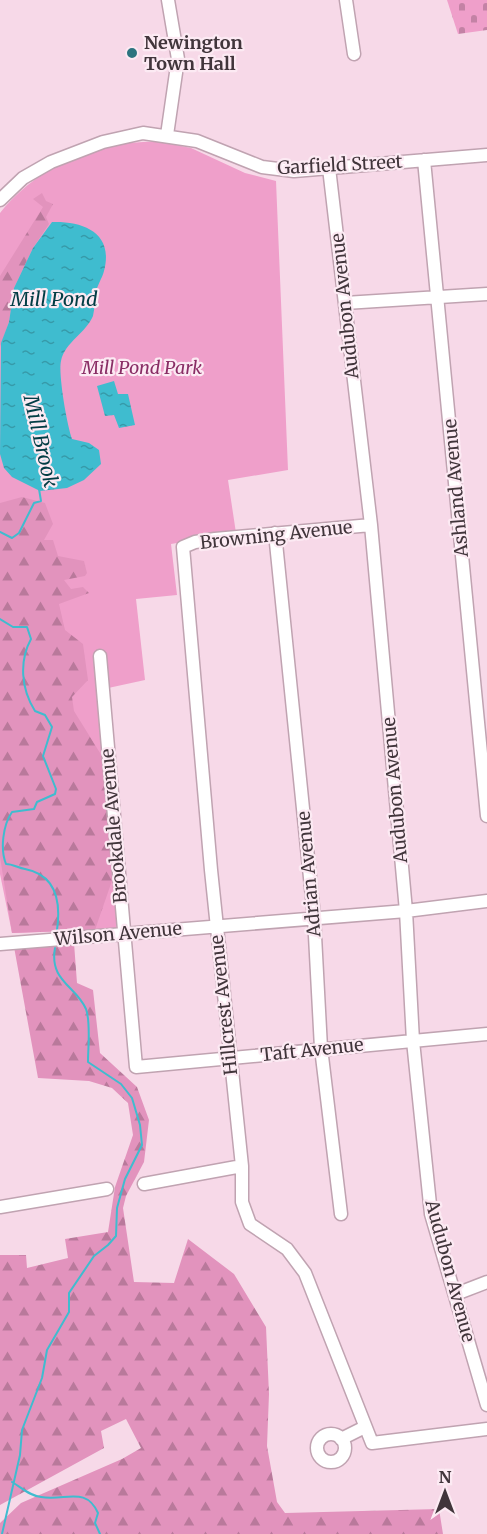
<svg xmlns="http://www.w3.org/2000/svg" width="487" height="1534" viewBox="0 0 487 1534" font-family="Merriweather,serif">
	<defs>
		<pattern id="forest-firs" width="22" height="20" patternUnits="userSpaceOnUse" patternTransform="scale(1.5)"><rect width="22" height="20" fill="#e293bd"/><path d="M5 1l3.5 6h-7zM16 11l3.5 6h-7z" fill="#b9799b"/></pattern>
		<pattern id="cemetery-stones" width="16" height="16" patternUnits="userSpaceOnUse" patternTransform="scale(1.5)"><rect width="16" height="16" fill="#ef9fca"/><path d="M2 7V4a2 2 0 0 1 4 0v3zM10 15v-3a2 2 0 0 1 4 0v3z" fill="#c382a5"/></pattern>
		<pattern id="water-ripples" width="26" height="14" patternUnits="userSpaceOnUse" patternTransform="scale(1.5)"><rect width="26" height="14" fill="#3fbccf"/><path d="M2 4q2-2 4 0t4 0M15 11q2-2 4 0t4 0" fill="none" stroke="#369aa9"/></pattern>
	</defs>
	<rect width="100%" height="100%" fill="#f7d9e8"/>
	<path fill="#ef9fca" d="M 156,141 L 191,148 L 245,173 L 276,181 L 288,470 L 228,480 L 236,533 L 171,544 L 177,595 L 136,599 L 145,680 L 99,690 L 118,912 L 116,929 L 12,933 L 0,874 L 0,213 C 26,181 64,156 105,146 C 121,142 139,143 156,141 Z"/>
	<path fill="url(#forest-firs)" d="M 42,193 L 46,201 L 53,204 L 46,217 L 49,224 L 33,248 L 14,288 L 9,322 L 0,347 L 0,276 L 43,207 L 33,199 Z
		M 22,497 L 45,503 L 53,524 L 44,540 L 53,540 L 58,556 L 84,561 L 87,573 L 85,576 L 64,580 L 71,589 L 83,587 L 89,593 L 59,604 L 65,630 L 83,644 L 88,680 L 72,697 L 74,711 L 105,761 L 115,872 L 95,930 L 12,933 L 0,857 L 0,503 Z
		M 74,943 L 77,983 L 93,990 L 100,1053 L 137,1087 L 149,1120 L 144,1162 L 126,1196 L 123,1208 L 134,1282 L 174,1283 L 188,1239 L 234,1274 L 266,1327 L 269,1394 L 267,1446 L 277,1502 L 285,1513 L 439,1509 L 443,1534 L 0,1534 L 0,1523 L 21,1503 L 122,1459 L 141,1448 L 126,1419 L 101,1431 L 104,1448 L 0,1505 L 0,1255 L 26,1255 L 27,1268 L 68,1258 L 65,1239 L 108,1232 L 115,1187 L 133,1135 L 128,1103 L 112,1088 L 89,1081 L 38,1078 L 14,947 Z"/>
	<path fill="url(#cemetery-stones)" d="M 447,0 L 487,0 L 487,30 L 458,34 Z"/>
	<path fill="url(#water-ripples)" d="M 52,222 C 84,221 114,233 104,271 C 102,279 97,285 96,293 C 94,300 95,308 93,316 C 86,333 65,342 61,361 C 58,374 67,425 72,439 L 89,443 L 99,450 L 101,464 L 84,480 L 67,488 L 40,491 L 12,477 L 4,468 L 0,454 L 1,343 L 9,322 L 14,288 L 33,248 Z
		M 114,381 L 118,394 L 128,394 L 135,425 L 119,428 L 114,415 L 105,416 L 97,386 Z"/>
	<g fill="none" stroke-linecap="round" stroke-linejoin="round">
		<path stroke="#3fbccf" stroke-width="2" d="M 0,532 L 12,538 L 19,533 L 34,503 L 41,501 L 39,489
			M 0,619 L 13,627 L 27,627 L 31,639 C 19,661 21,689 35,711 L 45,715 L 52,727 L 43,756 L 56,789 L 55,794 L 37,802 L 34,809 L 12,812 C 3,825 0,849 6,864 C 13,864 18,868 25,869 C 56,875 61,902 57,930
			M 12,1482 C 22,1488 30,1496 41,1497 C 66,1501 86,1486 98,1513 L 95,1523 L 100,1534
			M 2,1534 L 20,1455 L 22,1430 L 42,1378 L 47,1350 L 69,1312 L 69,1293 L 94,1256 L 108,1245 L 116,1236 L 117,1208 L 125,1179 L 142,1145 L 140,1125 L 132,1098 L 121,1084 L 88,1062 C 88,1047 91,1023 86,1009 C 76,986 49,981 55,948"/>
		<g stroke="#c0a3b1" stroke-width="15">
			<path id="minor" d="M 346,0 L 354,54
				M 167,135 L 178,59 L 168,0
				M 424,160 L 487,816
				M 329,168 L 371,525 L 406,911 L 413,1041 L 431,1214 L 487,1405
				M 0,200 L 23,178 L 51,162 L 103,142 L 143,133 L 197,141 L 262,167 L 294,171 L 487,155
				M 345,303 L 487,294
				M 371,525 L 215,539 L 195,542 L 183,547 L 211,870 L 242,1166 L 242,1202 L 250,1224 L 287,1249 L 305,1273 L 372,1443 L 487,1429
				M 275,533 L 314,917 L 321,1048 L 341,1214
				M 100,656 L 136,1067 L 487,1034
				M 0,944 L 406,911 L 487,901
				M 144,1184 L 242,1166
				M 0,1207 L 107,1189
				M 456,1294 L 487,1282
				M317 1448a14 14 0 1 1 28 0a14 14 0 1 1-28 0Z
				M 341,1439 L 365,1427"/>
		</g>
		<use href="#minor" stroke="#fff" stroke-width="12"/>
	</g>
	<circle fill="#2c747f" stroke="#fceaf3" stroke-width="2" cx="132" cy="53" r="6"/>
	<g text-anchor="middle" stroke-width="4.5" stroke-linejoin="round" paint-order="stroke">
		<g font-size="18" font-weight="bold" fill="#41353b" stroke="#fceaf3" text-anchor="start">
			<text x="144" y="49">Newington<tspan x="144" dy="21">Town Hall</tspan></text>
		</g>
		<g font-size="18" fill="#41353b" stroke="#fceaf3">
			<text transform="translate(340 165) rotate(-3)" y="6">Garfield Street</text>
			<text transform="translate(345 306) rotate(-96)" y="6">Audubon Avenue</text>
			<text transform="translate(456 488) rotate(-95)" y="6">Ashland Avenue</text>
			<text transform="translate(276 535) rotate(-6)" y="6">Browning Avenue</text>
			<text transform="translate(395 790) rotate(-95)" y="6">Audubon Avenue</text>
			<text transform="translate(114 826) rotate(-95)" y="6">Brookdale Avenue</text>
			<text transform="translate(309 874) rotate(-95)" y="6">Adrian Avenue</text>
			<text transform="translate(118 934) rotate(-5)" y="6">Wilson Avenue</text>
			<text transform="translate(224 1005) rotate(-96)" y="6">Hillcrest Avenue</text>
			<text transform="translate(312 1050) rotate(-6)" y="6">Taft Avenue</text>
			<text transform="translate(450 1271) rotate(75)" y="6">Audubon Avenue</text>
		</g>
		<g font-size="18" font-style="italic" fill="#892d65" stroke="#fceaf3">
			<text x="142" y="374">Mill Pond Park</text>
		</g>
		<g font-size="20" font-style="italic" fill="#023d45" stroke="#fceaf3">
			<text x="54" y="306">Mill Pond</text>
			<text transform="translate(41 441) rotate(77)" y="7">Mill Brook</text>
		</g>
	</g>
	<g transform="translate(445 1492)" stroke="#fceaf3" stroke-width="4.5" paint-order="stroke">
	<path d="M0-4.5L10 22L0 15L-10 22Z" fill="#41353b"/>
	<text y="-9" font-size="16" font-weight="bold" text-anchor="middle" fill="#41353b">N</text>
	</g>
</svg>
